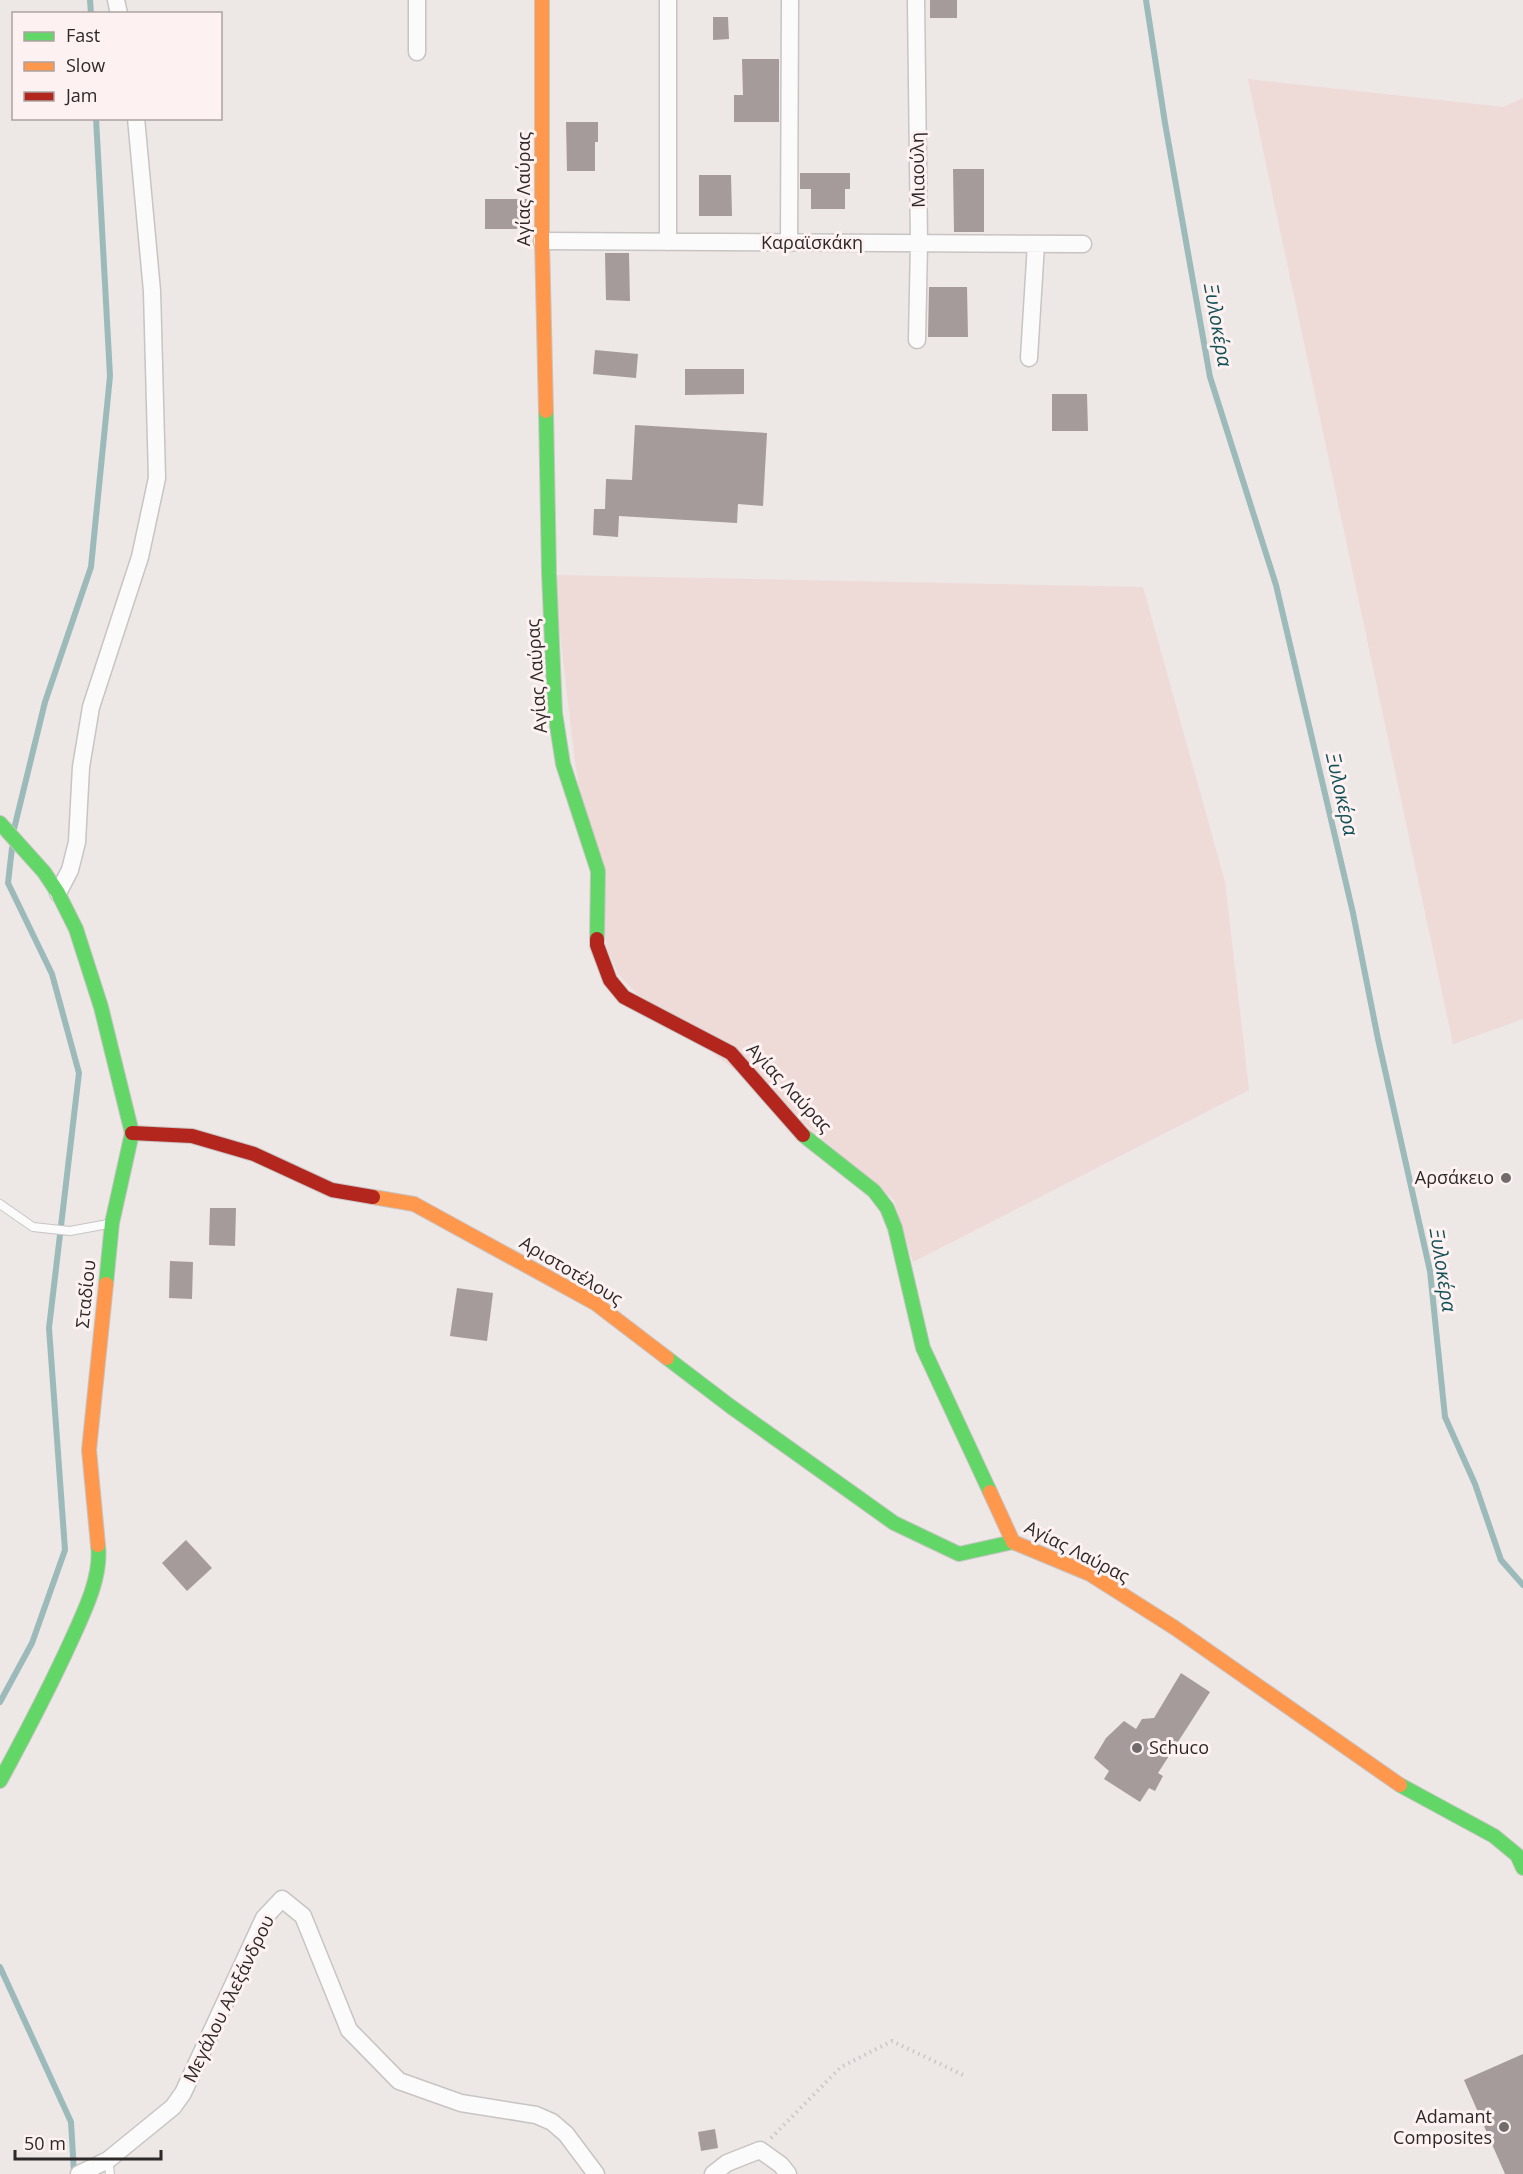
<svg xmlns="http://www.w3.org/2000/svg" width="1523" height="2174" viewBox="0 0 1523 2174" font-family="'Open Sans',sans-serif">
	<rect width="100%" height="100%" fill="#ede7e6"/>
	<path fill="#eedad7" d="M 1248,79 L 1503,107 L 1523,98 L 1523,1019 L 1453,1044 Z
		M 553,575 L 1143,587 L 1225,882 L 1249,1090 L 913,1262 L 894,1200 L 807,1126 L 637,994 L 618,974 L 607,948 L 575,762 Z"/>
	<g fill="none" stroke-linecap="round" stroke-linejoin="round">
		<path stroke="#9dbabb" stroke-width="6" d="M 90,0 L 91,14
			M 1146,0 L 1165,123 L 1210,377 L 1276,585 L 1353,913 L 1378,1039 L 1430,1271 L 1445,1417 L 1475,1484 L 1501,1560 L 1523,1585
			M 14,829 L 45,702 L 91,567 L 110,376 L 96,118
			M 0,1702 L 32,1643 L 65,1550 L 49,1328 L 79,1073 L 52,974 L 8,883 L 12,848
			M 0,1967 L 71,2122 L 74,2173"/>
	</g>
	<path fill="#a49b9a" d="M 930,0 L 957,0 L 957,18 L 930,18 Z
		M 713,17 L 728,17 L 729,39 L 713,40 Z
		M 742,59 L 779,59 L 779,122 L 734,122 L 734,95 L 743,95 Z
		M 566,122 L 598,122 L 598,142 L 595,142 L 595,171 L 567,171 Z
		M 953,169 L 984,169 L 984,232 L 954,232 Z
		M 800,173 L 850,173 L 850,189 L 845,189 L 845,209 L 811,209 L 811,189 L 800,189 Z
		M 699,175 L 731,175 L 732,216 L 699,216 Z
		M 485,199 L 528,199 L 528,229 L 485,229 Z
		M 605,253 L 629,253 L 630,301 L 606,300 Z
		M 929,287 L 967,287 L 968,337 L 928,337 Z
		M 595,350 L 638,354 L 636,378 L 593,374 Z
		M 685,369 L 744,369 L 744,394 L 685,395 Z
		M 1052,394 L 1087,394 L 1088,431 L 1052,431 Z
		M 635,425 L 767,433 L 763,506 L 738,504 L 737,523 L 619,516 L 618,537 L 593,535 L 594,509 L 605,509 L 606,479 L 632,480 Z
		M 210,1208 L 236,1208 L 235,1246 L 209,1245 Z
		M 170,1261 L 193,1262 L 192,1299 L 169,1298 Z
		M 457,1288 L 493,1293 L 487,1341 L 450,1336 Z
		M 186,1540 L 212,1568 L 187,1591 L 162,1563 Z
		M 1181,1673 L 1210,1692 L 1158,1773 L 1163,1776 L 1155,1791 L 1149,1788 L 1140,1802 L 1104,1779 L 1109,1771 L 1094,1758 L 1106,1738 L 1124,1721 L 1136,1729 L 1142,1719 L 1154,1718 Z
		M 1523,2054 L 1523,2174 L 1505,2174 L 1464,2080 Z
		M 715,2129 L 718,2148 L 701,2151 L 698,2132 Z"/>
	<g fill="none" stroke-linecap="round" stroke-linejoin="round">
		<g stroke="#c8c4c4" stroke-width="10">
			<path id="lane" d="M 0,1204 L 33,1227 L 70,1231 L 108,1224
				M 108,2160 L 110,2174"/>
		</g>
		<g stroke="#c8c4c4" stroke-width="19">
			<path id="street" d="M 116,0 L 119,14
				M 668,0 L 668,242
				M 916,0 L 919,243 L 917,340
				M 417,52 L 417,0
				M 542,241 L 1083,244
				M 789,243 L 790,0
				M 1029,358 L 1036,244
				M 58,893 L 70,870 L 77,842 L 81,767 L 91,707 L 140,557 L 157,478 L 152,291 L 136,118
				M 79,2174 L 108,2160 L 173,2107 L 183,2093 L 264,1918 L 282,1899 L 303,1916 L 349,2030 L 399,2081 L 461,2103 L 536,2115 L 552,2122 L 566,2134 L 596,2174
				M 713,2174 L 727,2163 L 760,2150 L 781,2165 L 788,2174"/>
		</g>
		<g stroke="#c8c4c4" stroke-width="16">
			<path id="fast" d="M 546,411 L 549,573 L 555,713 L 563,764 L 598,871 L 597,939
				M 0,823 L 44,872 L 58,893 L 76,929 L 101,1007 L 132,1133 L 112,1223 L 106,1284
				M 803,1135 L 874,1191 L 887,1208 L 895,1228 L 923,1348 L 990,1492
				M 667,1358 L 730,1406 L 894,1523 L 959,1554 L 1013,1542
				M 0,1781 C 25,1735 49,1689 71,1641 C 84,1612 102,1577 98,1545
				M 1400,1785 L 1494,1836 L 1517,1855 L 1523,1868"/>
		</g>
		<g stroke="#c8c4c4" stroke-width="16">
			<path id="slow" d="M 542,0 L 542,241 L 546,411
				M 373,1197 L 414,1204 L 595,1303 L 667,1358
				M 990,1492 L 1013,1542 L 1090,1574 L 1175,1628 L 1400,1785
				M 98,1545 L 89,1450 L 106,1284"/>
		</g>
		<g stroke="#c8c4c4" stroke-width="16">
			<path id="jam" d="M 597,939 L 597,945 L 610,980 L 624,997 L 731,1053 L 803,1135
				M 132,1133 L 192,1136 L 254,1154 L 332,1190 L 373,1197"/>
		</g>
		<path stroke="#c8c6c6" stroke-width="4" stroke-dasharray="1.5 4.5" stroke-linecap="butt" d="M 771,2138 L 841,2067 L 892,2041 L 963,2075"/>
		<use href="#lane" stroke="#fcfbfb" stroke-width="8"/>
		<use href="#street" stroke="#fcfbfb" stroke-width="16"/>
		<use href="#fast" stroke="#63d668" stroke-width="14"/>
		<use href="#slow" stroke="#ff974d" stroke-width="14"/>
		<use href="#jam" stroke="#b3261e" stroke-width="14"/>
	</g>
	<g fill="#706c6b" stroke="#fdf2f1" stroke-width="2">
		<circle cx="1506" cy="1178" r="6"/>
		<circle cx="1137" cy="1748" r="6"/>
		<circle cx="1504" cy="2127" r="6"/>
	</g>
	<g text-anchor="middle" stroke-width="6" stroke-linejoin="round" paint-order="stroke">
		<g font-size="18" fill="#2d2929" stroke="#fdf2f1">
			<text transform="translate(918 170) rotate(-91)" y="6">Μιαούλη</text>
			<text transform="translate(524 189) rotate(-90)" y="6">Αγίας Λαύρας</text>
			<text x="812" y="249">Καραϊσκάκη</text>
			<text transform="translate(537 676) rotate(-94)" y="6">Αγίας Λαύρας</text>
			<text transform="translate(789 1088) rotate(47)" y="6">Αγίας Λαύρας</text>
			<text transform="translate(571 1271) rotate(31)" y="6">Αριστοτέλους</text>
			<text transform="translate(86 1294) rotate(-84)" y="6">Σταδίου</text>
			<text transform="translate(1077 1552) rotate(27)" y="6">Αγίας Λαύρας</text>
			<text transform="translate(229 1999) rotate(-64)" y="6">Μεγάλου Αλεξάνδρου</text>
		</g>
		<g font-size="18" fill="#2d2929" stroke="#fdf2f1" text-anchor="end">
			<text x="1494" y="1184">Αρσάκειο</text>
			<text x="1149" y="1754" text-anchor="start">Schuco</text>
			<text x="1492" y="2123">Adamant<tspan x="1492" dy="21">Composites</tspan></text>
		</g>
		<g font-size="20" font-style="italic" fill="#125156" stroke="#fdf2f1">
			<text transform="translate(1218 325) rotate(80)" y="7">Ξυλοκέρα</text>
			<text transform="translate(1342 794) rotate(77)" y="7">Ξυλοκέρα</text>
			<text transform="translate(1443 1270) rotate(81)" y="7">Ξυλοκέρα</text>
		</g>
	</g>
	<rect x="12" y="12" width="210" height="108" fill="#fdf2f1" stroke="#aaa2a1" stroke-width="1.5"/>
	<rect x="24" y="32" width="30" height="9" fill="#63d668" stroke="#aaa2a1" stroke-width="1.5"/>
	<text x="66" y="42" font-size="18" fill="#2d2929">Fast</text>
	<rect x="24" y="62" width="30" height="9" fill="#ff974d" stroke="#aaa2a1" stroke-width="1.5"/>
	<text x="66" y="72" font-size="18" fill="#2d2929">Slow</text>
	<rect x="24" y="92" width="30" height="9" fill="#b3261e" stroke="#aaa2a1" stroke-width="1.5"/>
	<text x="66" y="102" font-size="18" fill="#2d2929">Jam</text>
	<path d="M15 2150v9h146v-9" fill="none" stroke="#2d2929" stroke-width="3"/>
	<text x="24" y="2150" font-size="18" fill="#2d2929" stroke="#fdf2f1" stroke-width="4.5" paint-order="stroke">50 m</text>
</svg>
